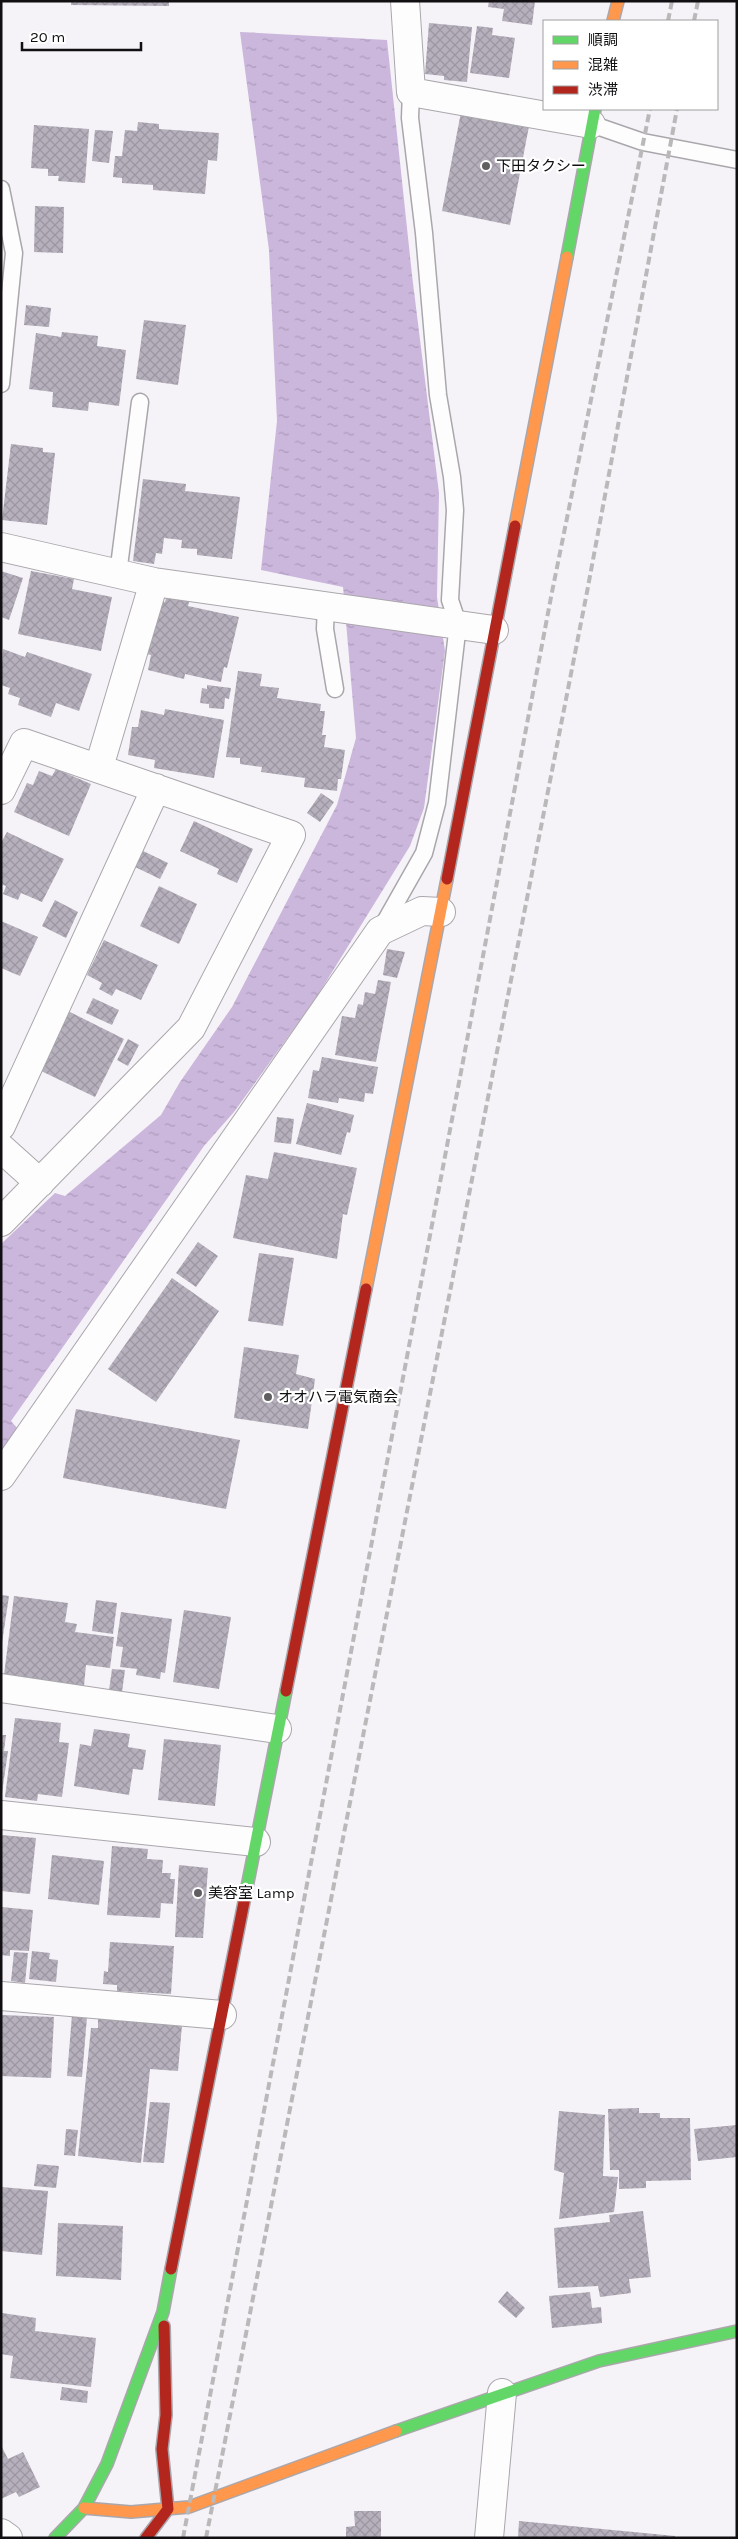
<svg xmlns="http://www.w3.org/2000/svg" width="738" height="2539" viewBox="0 0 738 2539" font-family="Karla,'Noto Sans JP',sans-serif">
	<defs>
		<pattern id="water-ripples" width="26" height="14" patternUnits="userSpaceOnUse" patternTransform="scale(1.25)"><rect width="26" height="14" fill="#cbb6dc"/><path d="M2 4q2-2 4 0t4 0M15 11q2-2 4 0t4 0" fill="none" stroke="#ad9bbc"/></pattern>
		<pattern id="building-cross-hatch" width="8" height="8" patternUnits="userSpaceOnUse" patternTransform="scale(1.25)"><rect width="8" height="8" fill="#b6b0bc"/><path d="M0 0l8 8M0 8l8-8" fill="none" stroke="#9b96a1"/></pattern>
	</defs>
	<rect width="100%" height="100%" fill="#f5f2f8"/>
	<path fill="url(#water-ripples)" d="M 240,32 L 387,40 L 412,275 L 439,493 L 437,597 L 445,651 L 424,808 L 410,846 L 316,998 L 234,1112 L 204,1146 L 11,1421 L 18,1429 L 1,1450 L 1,1244 L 55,1193 L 65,1196 L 161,1115 L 180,1082 L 232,1007 L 337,805 L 356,738 L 343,587 L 261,570 L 277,421 L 269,250 Z"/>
	<path fill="url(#building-cross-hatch)" d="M 71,1 L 169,1 L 169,6 L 71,5 Z
		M 489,1 L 535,1 L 532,25 L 502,21 L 504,9 L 488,7 Z
		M 429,23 L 472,27 L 467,82 L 444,80 L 444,76 L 425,74 Z
		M 477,26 L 493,28 L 492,35 L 515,38 L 509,78 L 470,73 Z
		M 462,107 L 530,121 L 510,225 L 442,211 Z
		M 138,122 L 159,124 L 159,129 L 219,133 L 217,161 L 208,160 L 205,194 L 153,190 L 153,185 L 122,183 L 122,178 L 113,177 L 115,156 L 122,156 L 125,130 L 137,131 Z
		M 34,125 L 89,129 L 85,183 L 58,181 L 59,176 L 48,176 L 48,169 L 31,168 Z
		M 95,130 L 113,131 L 109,163 L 92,161 Z
		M 35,206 L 64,207 L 63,253 L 34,252 Z
		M 26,305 L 51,308 L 49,327 L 24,325 Z
		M 144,320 L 186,325 L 178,385 L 136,379 Z
		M 62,332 L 98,336 L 97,346 L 126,350 L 119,406 L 89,402 L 88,411 L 52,407 L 53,392 L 29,389 L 36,333 L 61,337 Z
		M 11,444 L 43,448 L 43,452 L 55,453 L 47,525 L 2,520 Z
		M 143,479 L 186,484 L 185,491 L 240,497 L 232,559 L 197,555 L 197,549 L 181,548 L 182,540 L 164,538 L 162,554 L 156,553 L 154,564 L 133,561 Z
		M 1,571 L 23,578 L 9,620 L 1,617 Z
		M 31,571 L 74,579 L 72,589 L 112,597 L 101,651 L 18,634 Z
		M 167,595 L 190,599 L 188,606 L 239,617 L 227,668 L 224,667 L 221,682 L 185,674 L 184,679 L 148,670 L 151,655 L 146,654 L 157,600 L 165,602 Z
		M 3,649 L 25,657 L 27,652 L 92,674 L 79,711 L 56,703 L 51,717 L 18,705 L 20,698 L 8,694 L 10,688 L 1,685 Z
		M 238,671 L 262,674 L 260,686 L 279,688 L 277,698 L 321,704 L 320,711 L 325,711 L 322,735 L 326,735 L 324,747 L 345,750 L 341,779 L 338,779 L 337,791 L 304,787 L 305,778 L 261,772 L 262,767 L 240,764 L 240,758 L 226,757 Z
		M 207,685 L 231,688 L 229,699 L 225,698 L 224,709 L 209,708 L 209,704 L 200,703 L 202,688 L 207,689 Z
		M 165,709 L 224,720 L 214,778 L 154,768 L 155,760 L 128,755 L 132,727 L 138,727 L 141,710 L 164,715 Z
		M 56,769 L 91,784 L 69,836 L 14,812 L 27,783 L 33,785 L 39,771 L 52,776 Z
		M 321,793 L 334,802 L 320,822 L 307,813 Z
		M 194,821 L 253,849 L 237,883 L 217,874 L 219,869 L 180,851 Z
		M 7,832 L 64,859 L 42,902 L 21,893 L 18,900 L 3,894 L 6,886 L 1,884 L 1,843 Z
		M 139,849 L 168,863 L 160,879 L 131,865 Z
		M 159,886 L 197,904 L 179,944 L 140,926 Z
		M 55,900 L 78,912 L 66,938 L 42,926 Z
		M 1,921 L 38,937 L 20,976 L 1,968 Z
		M 104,940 L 158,965 L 141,1000 L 116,989 L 112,996 L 99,989 L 102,983 L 87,975 Z
		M 387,949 L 405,952 L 397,978 L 383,975 Z
		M 378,980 L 391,982 L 376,1062 L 335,1055 L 342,1016 L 355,1018 L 358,1004 L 363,1005 L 365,992 L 375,994 Z
		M 93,998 L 119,1010 L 112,1025 L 86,1013 Z
		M 66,1010 L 124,1039 L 95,1097 L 37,1069 Z
		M 128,1039 L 139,1045 L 128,1066 L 117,1060 Z
		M 322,1057 L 378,1067 L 373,1094 L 365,1093 L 364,1102 L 339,1098 L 338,1103 L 308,1098 L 313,1070 L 319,1071 Z
		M 307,1103 L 354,1115 L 350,1133 L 347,1132 L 341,1155 L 296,1144 Z
		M 277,1117 L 294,1119 L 291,1144 L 274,1142 Z
		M 274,1152 L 357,1168 L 347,1215 L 343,1214 L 337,1259 L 233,1238 L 246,1175 L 268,1179 Z
		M 198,1242 L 218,1256 L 196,1287 L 176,1273 Z
		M 259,1253 L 294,1258 L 283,1326 L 248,1321 Z
		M 172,1278 L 219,1311 L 156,1402 L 108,1369 Z
		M 244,1347 L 299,1355 L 296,1374 L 315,1379 L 308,1429 L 234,1418 Z
		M 76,1409 L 240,1440 L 226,1509 L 63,1478 Z
		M 1,1595 L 9,1596 L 2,1643 L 1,1643 Z
		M 14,1596 L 68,1603 L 65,1622 L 77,1624 L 75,1632 L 114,1637 L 110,1668 L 86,1665 L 84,1686 L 4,1675 Z
		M 96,1600 L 117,1603 L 113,1634 L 92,1631 Z
		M 184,1610 L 231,1617 L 219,1689 L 173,1682 Z
		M 121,1612 L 172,1619 L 165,1673 L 161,1672 L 160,1679 L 136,1675 L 137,1669 L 120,1667 L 123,1647 L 116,1646 Z
		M 112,1669 L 125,1670 L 122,1692 L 109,1690 Z
		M 15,1718 L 61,1723 L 59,1742 L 69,1743 L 62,1797 L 38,1794 L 37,1801 L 5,1797 Z
		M 94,1729 L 130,1734 L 128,1747 L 146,1750 L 143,1770 L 133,1769 L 129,1795 L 74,1786 L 80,1744 L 91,1746 Z
		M 1,1735 L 6,1735 L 4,1751 L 8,1751 L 2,1793 Z
		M 164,1739 L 221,1745 L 215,1806 L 158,1800 Z
		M 1,1835 L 36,1838 L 30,1894 L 1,1891 Z
		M 112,1846 L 148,1849 L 147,1859 L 163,1860 L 162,1873 L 171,1873 L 170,1879 L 175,1879 L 173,1904 L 161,1903 L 160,1918 L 107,1915 Z
		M 52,1855 L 104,1861 L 99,1905 L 48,1899 Z
		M 179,1865 L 208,1868 L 203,1938 L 175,1937 Z
		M 1,1907 L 33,1910 L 29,1951 L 10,1950 L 10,1956 L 1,1955 Z
		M 110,1942 L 174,1946 L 171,1994 L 117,1991 L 117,1985 L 103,1984 L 104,1971 L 108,1972 Z
		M 32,1951 L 50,1953 L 49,1959 L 58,1960 L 56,1982 L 29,1979 Z
		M 14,1952 L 28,1953 L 25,1983 L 11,1981 Z
		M 1,2015 L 54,2017 L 51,2078 L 1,2076 Z
		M 72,2015 L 87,2017 L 82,2077 L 67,2076 Z
		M 98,2017 L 182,2025 L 178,2071 L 150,2069 L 141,2163 L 78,2156 L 91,2028 L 98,2028 Z
		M 150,2102 L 170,2103 L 164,2163 L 143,2162 Z
		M 639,2108 L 639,2113 L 660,2113 L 660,2118 L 690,2118 L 691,2180 L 646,2181 L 646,2188 L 619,2189 L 619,2170 L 610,2170 L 608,2109 Z
		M 559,2111 L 605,2115 L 603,2176 L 618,2177 L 614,2212 L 559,2219 L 564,2173 L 554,2170 Z
		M 737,2125 L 737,2157 L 698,2161 L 694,2129 Z
		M 66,2129 L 78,2130 L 75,2156 L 64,2155 Z
		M 37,2164 L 59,2166 L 56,2188 L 34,2186 Z
		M 1,2187 L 48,2191 L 42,2255 L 1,2251 Z
		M 643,2211 L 651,2277 L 629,2279 L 631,2293 L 600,2297 L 598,2286 L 558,2288 L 554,2228 L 610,2222 L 609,2215 Z
		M 58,2223 L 123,2226 L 121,2280 L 56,2276 Z
		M 507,2291 L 525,2308 L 516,2318 L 498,2302 Z
		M 590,2292 L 592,2308 L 601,2307 L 602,2323 L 552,2328 L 549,2296 Z
		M 2,2313 L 36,2318 L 35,2331 L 96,2338 L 91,2387 L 10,2378 L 13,2356 L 1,2354 Z
		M 62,2387 L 88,2391 L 87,2403 L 60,2400 Z
		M 1,2445 L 8,2459 L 23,2452 L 40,2487 L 19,2497 L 16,2492 L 1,2499 Z
		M 354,2511 L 381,2511 L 381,2538 L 346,2538 L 346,2527 L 355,2526 Z
		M 519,2521 L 675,2536 L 675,2538 L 518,2538 Z"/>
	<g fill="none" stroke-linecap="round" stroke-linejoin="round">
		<g stroke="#aaa7ac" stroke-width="19">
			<path id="lane" d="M 591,124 L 643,142 L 737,160
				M 1,189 L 14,253 L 1,384
				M 118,574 L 140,402
				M 326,604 L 325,629 L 335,689
				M 381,929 L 424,853 L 437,803 L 458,624 L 450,600 L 455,510 L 452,477 L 438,395 L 424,233 L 410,118 L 411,92"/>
		</g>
		<g stroke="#aaa7ac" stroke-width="30">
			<path id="street" d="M 405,1 L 411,92 L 591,124
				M 1,547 L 154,582 L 494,630
				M 99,767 L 154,582
				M 1,790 L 24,743 L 291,835 L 191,1028 L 1,1222
				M 1,1126 L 156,788
				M 1,1148 L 40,1183
				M 1,1476 L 380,931 L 422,911 L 441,912
				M 1,1688 L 277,1729
				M 1,1815 L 256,1842
				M 1,1996 L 222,2015
				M 1,2533 L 8,2538
				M 489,2538 L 502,2393"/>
		</g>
		<g stroke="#aaa7ac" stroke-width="14">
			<path id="fast" d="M 567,257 L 595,109
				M 246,1892 L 286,1691
				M 396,2431 L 599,2361 L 737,2331
				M 55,2538 L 84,2508 L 107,2464 L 163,2312 L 171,2269"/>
		</g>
		<g stroke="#aaa7ac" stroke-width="14">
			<path id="slow" d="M 613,21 L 618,1
				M 515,526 L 567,257
				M 366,1289 L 447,879
				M 84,2508 L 131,2512 L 189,2507 L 396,2431"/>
		</g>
		<g stroke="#aaa7ac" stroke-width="14">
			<path id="jam" d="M 447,879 L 515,526
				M 286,1691 L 366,1289
				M 171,2269 L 246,1892
				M 146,2538 L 168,2509 L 162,2449 L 166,2415 L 164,2326"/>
		</g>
		<use href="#lane" stroke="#fefdfe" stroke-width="16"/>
		<use href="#street" stroke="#fefdfe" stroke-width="28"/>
		<use href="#fast" stroke="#63d668" stroke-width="11"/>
		<use href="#slow" stroke="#ff974d" stroke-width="11"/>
		<use href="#jam" stroke="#b3261e" stroke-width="11"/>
		<path stroke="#bab9ba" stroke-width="4" stroke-dasharray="8 4" stroke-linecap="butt" d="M 668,21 L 672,1
			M 694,21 L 698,1
			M 183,2538 L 552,592 L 650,109
			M 206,2538 L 587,592 L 677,109"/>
	</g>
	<g fill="#615e62" stroke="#fff" stroke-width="2">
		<circle cx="486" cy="166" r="5"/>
		<circle cx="268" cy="1397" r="5"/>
		<circle cx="198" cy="1893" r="5"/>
	</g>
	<g text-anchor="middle" stroke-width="4.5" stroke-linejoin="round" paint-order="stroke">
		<g font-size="15" fill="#110f12" stroke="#fff" text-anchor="start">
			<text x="496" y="171">下田タクシー</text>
			<text x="278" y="1402">オオハラ電気商会</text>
			<text x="208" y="1898">美容室 Lamp</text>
		</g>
	</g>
	<rect width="738" height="2539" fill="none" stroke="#110f12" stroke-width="5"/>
	<rect x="543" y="20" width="175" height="90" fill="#ffffff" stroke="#a09fa0"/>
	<rect x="553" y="36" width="25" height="8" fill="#63d668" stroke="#a09fa0"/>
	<text x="588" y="45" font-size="15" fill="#110f12">順調</text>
	<rect x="553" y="61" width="25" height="8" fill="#ff974d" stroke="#a09fa0"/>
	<text x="588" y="70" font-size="15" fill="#110f12">混雑</text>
	<rect x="553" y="86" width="25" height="8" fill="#b3261e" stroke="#a09fa0"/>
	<text x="588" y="95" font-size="15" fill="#110f12">渋滞</text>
	<path d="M22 42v8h119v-8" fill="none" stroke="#110f12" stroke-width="2.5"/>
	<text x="30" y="42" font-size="15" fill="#110f12" stroke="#ffffff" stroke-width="4" paint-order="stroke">20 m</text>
</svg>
